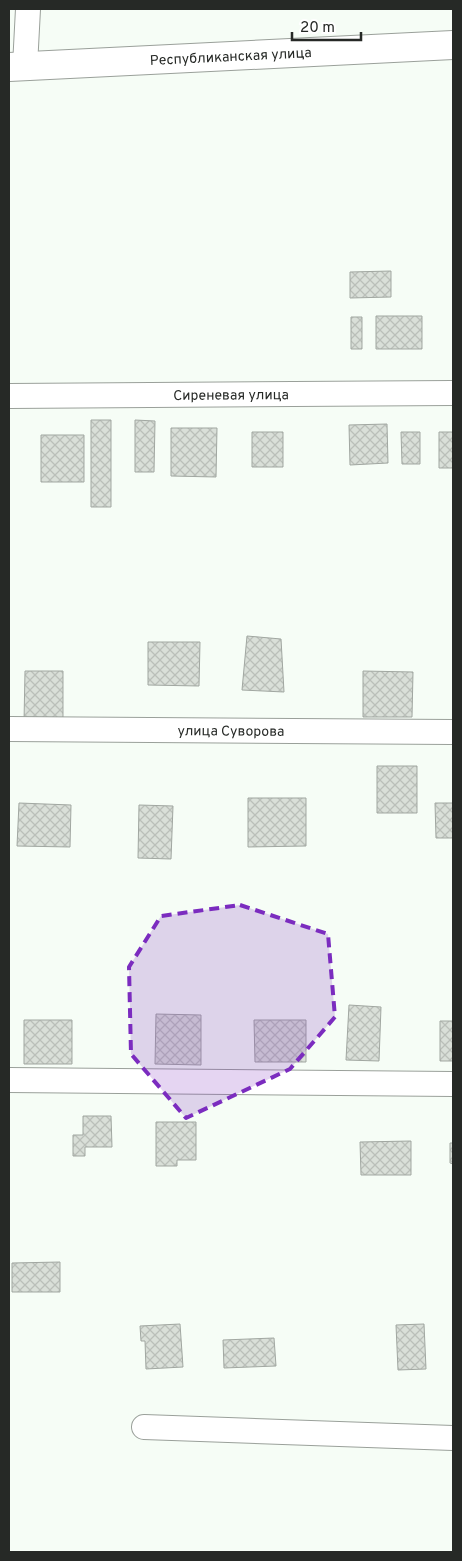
<svg xmlns="http://www.w3.org/2000/svg" width="462" height="1561" viewBox="0 0 462 1561" font-family="Overpass,sans-serif">
	<defs>
		<pattern id="building-cross-hatch" width="8" height="8" patternUnits="userSpaceOnUse" patternTransform="scale(1.25)"><rect width="8" height="8" fill="#d9dfd8"/><path d="M0 0l8 8M0 8l8-8" fill="none" stroke="#babfb9"/></pattern>
	</defs>
	<rect width="100%" height="100%" fill="#f6fdf6"/>
	<path fill="url(#building-cross-hatch)" stroke="#a1a7a1" d="M 391,271 L 391,297 L 350,298 L 350,272 Z
		M 376,316 L 422,316 L 422,349 L 376,349 Z
		M 351,317 L 362,317 L 362,349 L 351,349 Z
		M 91,420 L 111,420 L 111,507 L 91,507 Z
		M 135,420 L 155,421 L 154,472 L 135,472 Z
		M 387,424 L 388,463 L 350,465 L 349,425 Z
		M 171,428 L 217,428 L 216,477 L 171,476 Z
		M 252,432 L 283,432 L 283,467 L 252,467 Z
		M 401,432 L 420,432 L 420,464 L 402,464 Z
		M 439,432 L 453,432 L 453,468 L 439,468 Z
		M 41,435 L 84,435 L 84,482 L 41,482 Z
		M 247,636 L 281,639 L 284,692 L 242,690 Z
		M 148,642 L 200,642 L 199,686 L 148,685 Z
		M 25,671 L 63,671 L 63,722 L 24,722 Z
		M 363,671 L 413,672 L 412,717 L 363,717 Z
		M 377,766 L 417,766 L 417,813 L 377,813 Z
		M 248,798 L 306,798 L 306,846 L 248,847 Z
		M 19,803 L 71,805 L 70,847 L 17,846 Z
		M 435,803 L 453,803 L 453,838 L 436,838 Z
		M 139,805 L 173,806 L 171,859 L 138,858 Z
		M 349,1005 L 381,1007 L 379,1061 L 346,1060 Z
		M 156,1014 L 201,1015 L 201,1065 L 155,1064 Z
		M 24,1020 L 72,1020 L 72,1064 L 24,1064 Z
		M 254,1020 L 306,1020 L 306,1062 L 255,1062 Z
		M 440,1021 L 453,1021 L 453,1061 L 440,1061 Z
		M 83,1116 L 111,1116 L 112,1147 L 85,1147 L 85,1156 L 73,1156 L 73,1135 L 83,1135 Z
		M 156,1122 L 196,1122 L 196,1160 L 177,1160 L 177,1166 L 156,1166 Z
		M 411,1141 L 411,1175 L 361,1175 L 360,1142 Z
		M 450,1143 L 453,1143 L 453,1164 L 450,1163 Z
		M 60,1262 L 60,1292 L 12,1292 L 12,1263 Z
		M 180,1324 L 183,1367 L 146,1369 L 145,1341 L 141,1341 L 140,1326 Z
		M 424,1324 L 426,1369 L 398,1370 L 396,1325 Z
		M 274,1338 L 276,1366 L 224,1368 L 223,1340 Z"/>
	<g fill="none" stroke-linecap="round" stroke-linejoin="round">
		<g stroke="#9aa09a" stroke-width="26">
			<g id="street">
				<path d="M 25,66 L 28,9"/>
				<path id="s1" d="M 9,396 L 453,393"/>
				<path id="s2" d="M 9,729 L 453,732"/>
				<path d="M 9,1080 L 453,1084"/>
				<path d="M 144,1427 L 453,1438"/>
			</g>
		</g>
		<g stroke="#9aa09a" stroke-width="30">
			<g id="secondary">
				<path id="s3" d="M 9,67 L 453,45"/>
			</g>
		</g>
		<use href="#street" stroke="#fff" stroke-width="24"/>
		<use href="#secondary" stroke="#fff" stroke-width="28"/>
	</g>
	<path fill="#7b2cbf" fill-opacity="0.2" stroke="#7b2cbf" stroke-width="4" stroke-dasharray="10 6" stroke-linejoin="round" d="M 240,905 L 328,934 L 335,1017 L 290,1069 L 186,1118 L 131,1054 L 129,967 L 161,916 Z"/>
	<g text-anchor="middle" stroke-width="4" stroke-linejoin="round" paint-order="stroke">
		<g font-size="14" fill="#262926" stroke="#fff">
			<text dy="5" stroke="none"><textPath href="#s3" startOffset="222">Республиканская улица</textPath></text>
			<text dy="5" stroke="none"><textPath href="#s1" startOffset="222">Сиреневая улица</textPath></text>
			<text dy="5" stroke="none"><textPath href="#s2" startOffset="222">улица Суворова</textPath></text>
		</g>
	</g>
	<rect width="462" height="1561" fill="none" stroke="#262926" stroke-width="20"/>
	<path d="M292 32v8h69v-8" fill="none" stroke="#262926" stroke-width="2.5"/>
	<text x="300" y="32" font-size="15" fill="#262926" stroke="#ffffff" stroke-width="4" paint-order="stroke">20 m</text>
</svg>
